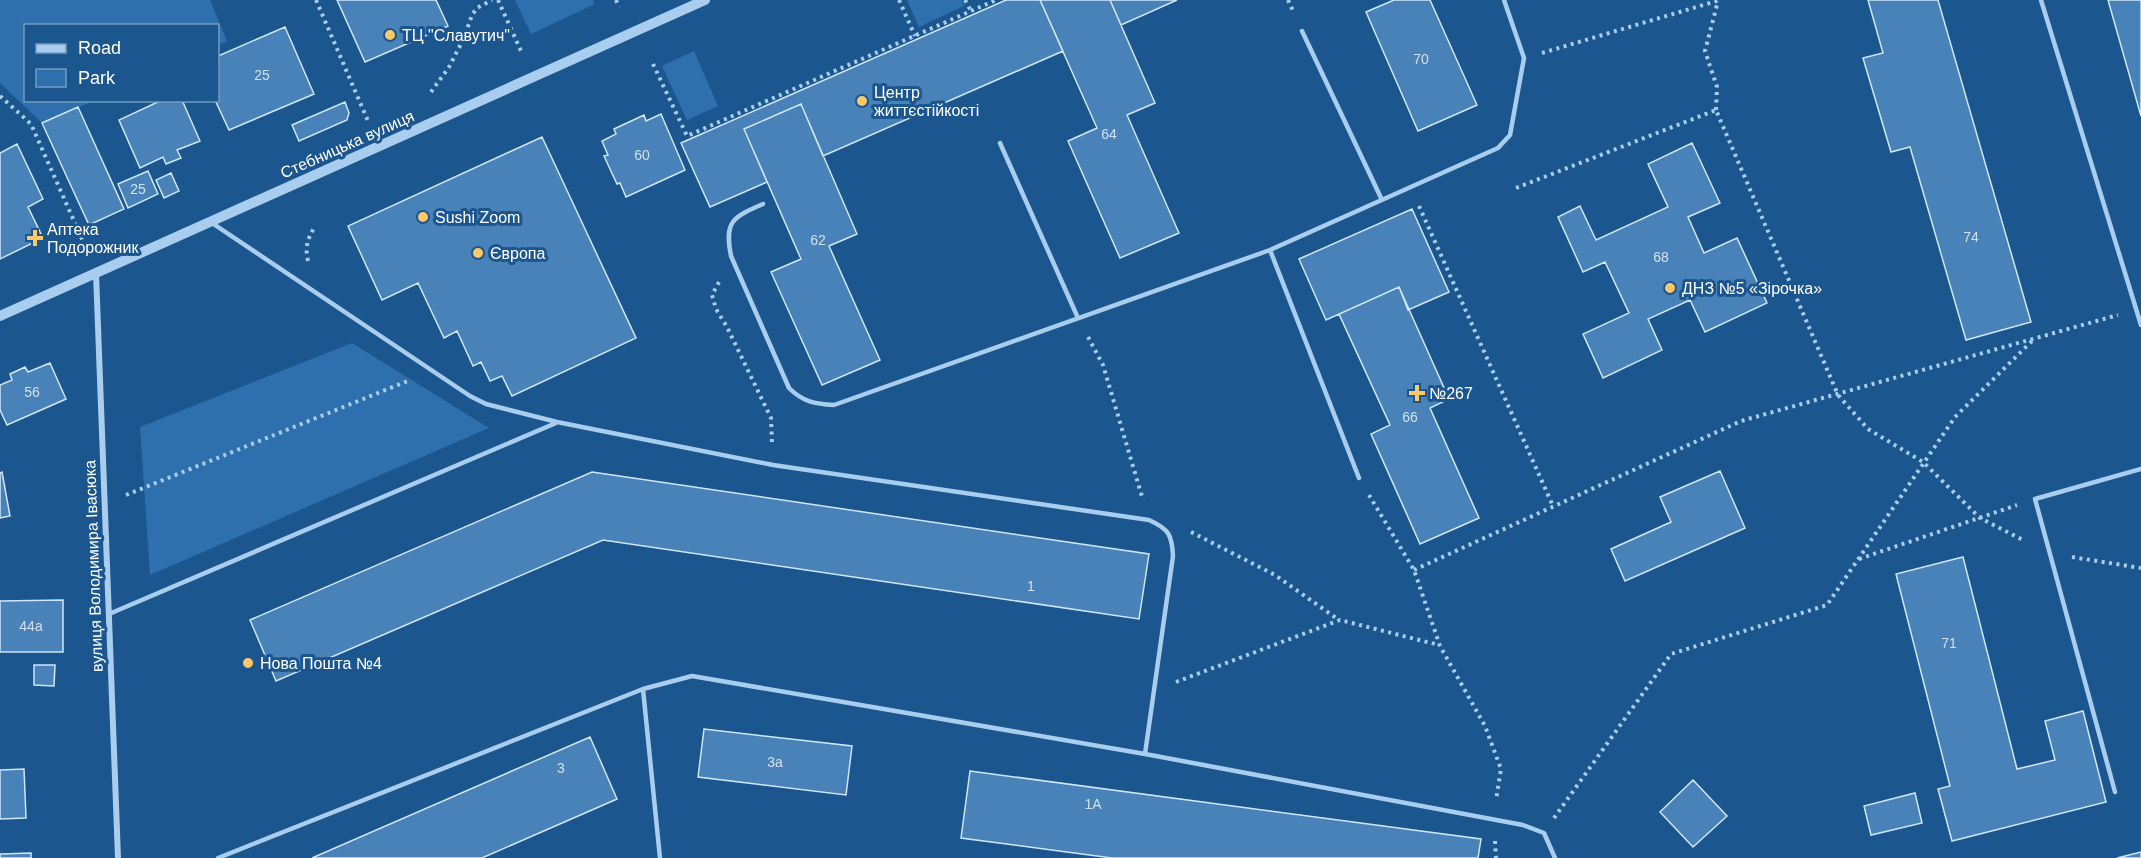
<svg xmlns="http://www.w3.org/2000/svg" width="2141" height="858" viewBox="0 0 2141 858" font-family="Helvetica,sans-serif">
	<rect width="100%" height="100%" fill="#1b568f"/>
	<path fill="#2e70ad" d="M 0,0 L 210,0 L 227,41 L 218,45 L 218,26 L 26,26 L 26,100 L 93,101 L 42,123 L 0,83 Z
		M 515,0 L 593,0 L 595,4 L 531,34 Z
		M 907,0 L 962,0 L 964,6 L 919,27 Z
		M 694,51 L 718,106 L 687,120 L 662,66 Z
		M 352,343 L 489,428 L 150,575 L 140,427 Z"/>
	<path fill="#4882b8" stroke="#cfe6fa" stroke-width="1.5" d="M 337,0 L 436,0 L 448,26 L 365,62 Z
		M 1006,0 L 1040,0 L 1063,51 L 823,156 L 801,104 L 744,129 L 767,182 L 710,207 L 681,143 Z
		M 1040,0 L 1110,0 L 1155,103 L 1127,115 L 1179,233 L 1120,258 L 1068,141 L 1097,128 Z
		M 1110,0 L 1177,0 L 1121,25 Z
		M 1394,0 L 1430,0 L 1477,105 L 1418,131 L 1366,12 Z
		M 1868,0 L 1938,0 L 2031,322 L 1966,340 L 1910,147 L 1891,152 L 1863,58 L 1883,53 Z
		M 2108,0 L 2141,0 L 2141,116 Z
		M 285,27 L 314,94 L 229,130 L 215,100 L 218,100 L 218,56 Z
		M 162,100 L 182,100 L 200,141 L 177,150 L 181,158 L 166,164 L 163,157 L 140,168 L 119,120 Z
		M 345,102 L 349,113 L 347,120 L 299,141 L 292,125 Z
		M 801,104 L 857,234 L 829,246 L 880,360 L 822,385 L 771,272 L 801,259 L 744,129 Z
		M 78,107 L 124,209 L 89,225 L 42,123 Z
		M 661,114 L 685,170 L 626,197 L 620,183 L 617,184 L 604,156 L 608,155 L 602,141 L 616,134 L 614,129 L 644,115 L 646,121 Z
		M 542,137 L 636,338 L 512,396 L 502,376 L 490,381 L 481,362 L 473,366 L 457,331 L 444,338 L 418,283 L 382,300 L 348,226 Z
		M 1692,143 L 1720,203 L 1688,217 L 1704,253 L 1737,238 L 1767,303 L 1705,332 L 1690,300 L 1648,319 L 1662,350 L 1603,378 L 1583,334 L 1629,313 L 1605,262 L 1583,272 L 1558,217 L 1580,206 L 1596,240 L 1668,207 L 1648,164 Z
		M 17,144 L 43,199 L 28,207 L 43,238 L 0,259 L 0,153 Z
		M 148,171 L 158,194 L 128,208 L 118,184 Z
		M 171,173 L 179,191 L 164,198 L 156,180 Z
		M 1412,209 L 1449,292 L 1408,310 L 1399,287 L 1326,320 L 1299,259 Z
		M 1399,287 L 1449,399 L 1430,408 L 1479,518 L 1420,544 L 1371,434 L 1390,425 L 1339,314 Z
		M 50,363 L 66,399 L 7,425 L 0,410 L 0,385 L 12,380 L 10,374 L 25,367 L 28,372 Z
		M 1720,471 L 1745,528 L 1625,581 L 1611,549 L 1671,522 L 1660,497 Z
		M 2,472 L 10,516 L 0,518 L 0,473 Z
		M 592,472 L 1149,554 L 1139,619 L 603,540 L 276,681 L 250,620 Z
		M 1963,557 L 2017,769 L 2055,760 L 2045,721 L 2083,711 L 2106,802 L 1952,841 L 1938,789 L 1950,786 L 1896,574 Z
		M 63,600 L 63,652 L 0,652 L 0,601 Z
		M 34,665 L 55,665 L 54,686 L 34,685 Z
		M 704,729 L 852,746 L 846,795 L 698,777 Z
		M 590,737 L 617,799 L 482,858 L 312,858 Z
		M 24,769 L 26,818 L 0,819 L 0,770 Z
		M 970,771 L 1481,839 L 1478,858 L 1112,858 L 961,838 Z
		M 1693,780 L 1727,816 L 1693,847 L 1660,812 Z
		M 1915,793 L 1922,823 L 1871,835 L 1864,806 Z
		M 2141,852 L 2141,858 L 2117,858 Z
		M 31,853 L 31,858 L 0,858 L 0,854 Z"/>
	<g fill="none" stroke-linecap="round" stroke-linejoin="round">
		<path stroke="#a9cdee" stroke-width="4" stroke-dasharray="3 4.5" stroke-linecap="butt" d="M 316,0 L 368,121
			M 498,0 L 521,51
			M 616,0 L 619,7
			M 899,0 L 915,36
			M 965,0 L 971,11
			M 1288,0 L 1294,13
			M 1542,53 L 1720,0
			M 653,64 L 687,136 L 996,0
			M 431,92 L 449,67 L 464,38 L 472,15 L 477,8 L 492,0
			M 0,96 L 31,124 L 86,248
			M 1716,110 L 1717,87 L 1705,51 L 1718,1
			M 1516,188 L 1716,110 L 1838,395 L 1868,429 L 1923,462 L 1980,518 L 2025,541
			M 1419,206 L 1553,506
			M 308,261 C 305,248 307,240 314,228
			M 719,282 L 712,295 L 716,309 L 727,327 L 771,418 L 772,445
			M 1088,337 L 1103,365 L 1143,500
			M 126,495 L 410,380
			M 1369,495 L 1414,570 L 1440,646 L 1485,726 L 1501,769 L 1496,800
			M 1191,532 L 1275,575 L 1339,620
			M 2072,557 L 2141,568
			M 1859,559 L 2017,505
			M 1414,570 L 1741,421 L 2118,315
			M 1176,682 L 1340,620 L 1439,645
			M 1554,818 L 1671,654 L 1827,605 L 1955,417 L 2034,339
			M 1495,841 L 1496,858"/>
		<path stroke="#a9cdee" stroke-width="4.5" d="M 2041,0 L 2141,325
			M 1302,31 L 1382,200
			M 1000,143 L 1078,318
			M 763,204 C 733,217 724,221 731,256 L 789,388 C 803,402 815,404 834,405 L 1270,250 L 1498,148 L 1510,135 L 1524,58 L 1504,0
			M 212,223 L 470,396 L 486,404 L 557,422 L 773,465 L 1149,520 C 1169,529 1172,535 1173,556 L 1145,754
			M 1270,250 L 1359,478
			M 109,614 L 556,423
			M 2115,792 L 2035,499 L 2141,469
			M 218,858 L 643,689
			M 660,858 L 643,689 L 692,676 L 1145,754 L 1523,825 L 1544,833 L 1555,858"/>
		<path stroke="#a9cdee" stroke-width="6" d="M 96,273 L 118,858"/>
		<path stroke="#a9cdee" stroke-width="10" d="M 0,316 L 705,0"/>
	</g>
	<g fill="#ffc766" stroke="#1b568f" stroke-width="2">
		<circle cx="390" cy="35" r="6"/>
		<circle cx="862" cy="101" r="6"/>
		<circle cx="423" cy="217" r="6"/>
		<path d="M32 229h6v6h6v6h-6v6h-6v-6h-6v-6h6z"/>
		<circle cx="478" cy="253" r="6"/>
		<circle cx="1670" cy="288" r="6"/>
		<path d="M1414 384h6v6h6v6h-6v6h-6v-6h-6v-6h6z"/>
		<circle cx="248" cy="663" r="6"/>
	</g>
	<g text-anchor="middle" stroke-width="6" stroke-linejoin="round" paint-order="stroke">
		<g font-size="14" fill="#d1e0ed">
			<text x="1421" y="64">70</text>
			<text x="262" y="80">25</text>
			<text x="1109" y="139">64</text>
			<text x="642" y="160">60</text>
			<text x="138" y="194">25</text>
			<text x="1971" y="242">74</text>
			<text x="818" y="245">62</text>
			<text x="1661" y="262">68</text>
			<text x="32" y="397">56</text>
			<text x="1410" y="422">66</text>
			<text x="1031" y="591">1</text>
			<text x="31" y="631">44а</text>
			<text x="1949" y="648">71</text>
			<text x="775" y="767">3а</text>
			<text x="561" y="773">3</text>
			<text x="1093" y="809">1А</text>
		</g>
		<g font-size="16" fill="#fff" stroke="#1b568f" text-anchor="start">
			<text x="402" y="41">ТЦ "Славутич"</text>
			<text x="874" y="98">Центр<tspan x="874" dy="18">життєстійкості</tspan></text>
			<text x="435" y="223">Sushi Zoom</text>
			<text x="47" y="235">Аптека<tspan x="47" dy="18">Подорожник</tspan></text>
			<text x="490" y="259">Європа</text>
			<text x="1682" y="294">ДНЗ №5 «Зірочка»</text>
			<text x="1429" y="399">№267</text>
			<text x="260" y="669">Нова Пошта №4</text>
		</g>
		<g font-size="16" fill="#fff" stroke="#1b568f">
			<text transform="translate(347 144) rotate(-24)" y="6">Стебницька вулиця</text>
			<text transform="translate(93 566) rotate(-92)" y="6">вулиця Володимира Івасюка</text>
		</g>
	</g>
	<rect x="24" y="24" width="195" height="78" fill="#1b568f" stroke="#769abc" stroke-width="1.5"/>
	<rect x="36" y="44" width="30" height="9" fill="#a9cdee" stroke="#769abc" stroke-width="1.5"/>
	<text x="78" y="54" font-size="18" fill="#ffffff">Road</text>
	<rect x="36" y="69" width="30" height="18" fill="#2e70ad" stroke="#769abc" stroke-width="1.5"/>
	<text x="78" y="84" font-size="18" fill="#ffffff">Park</text>
</svg>
